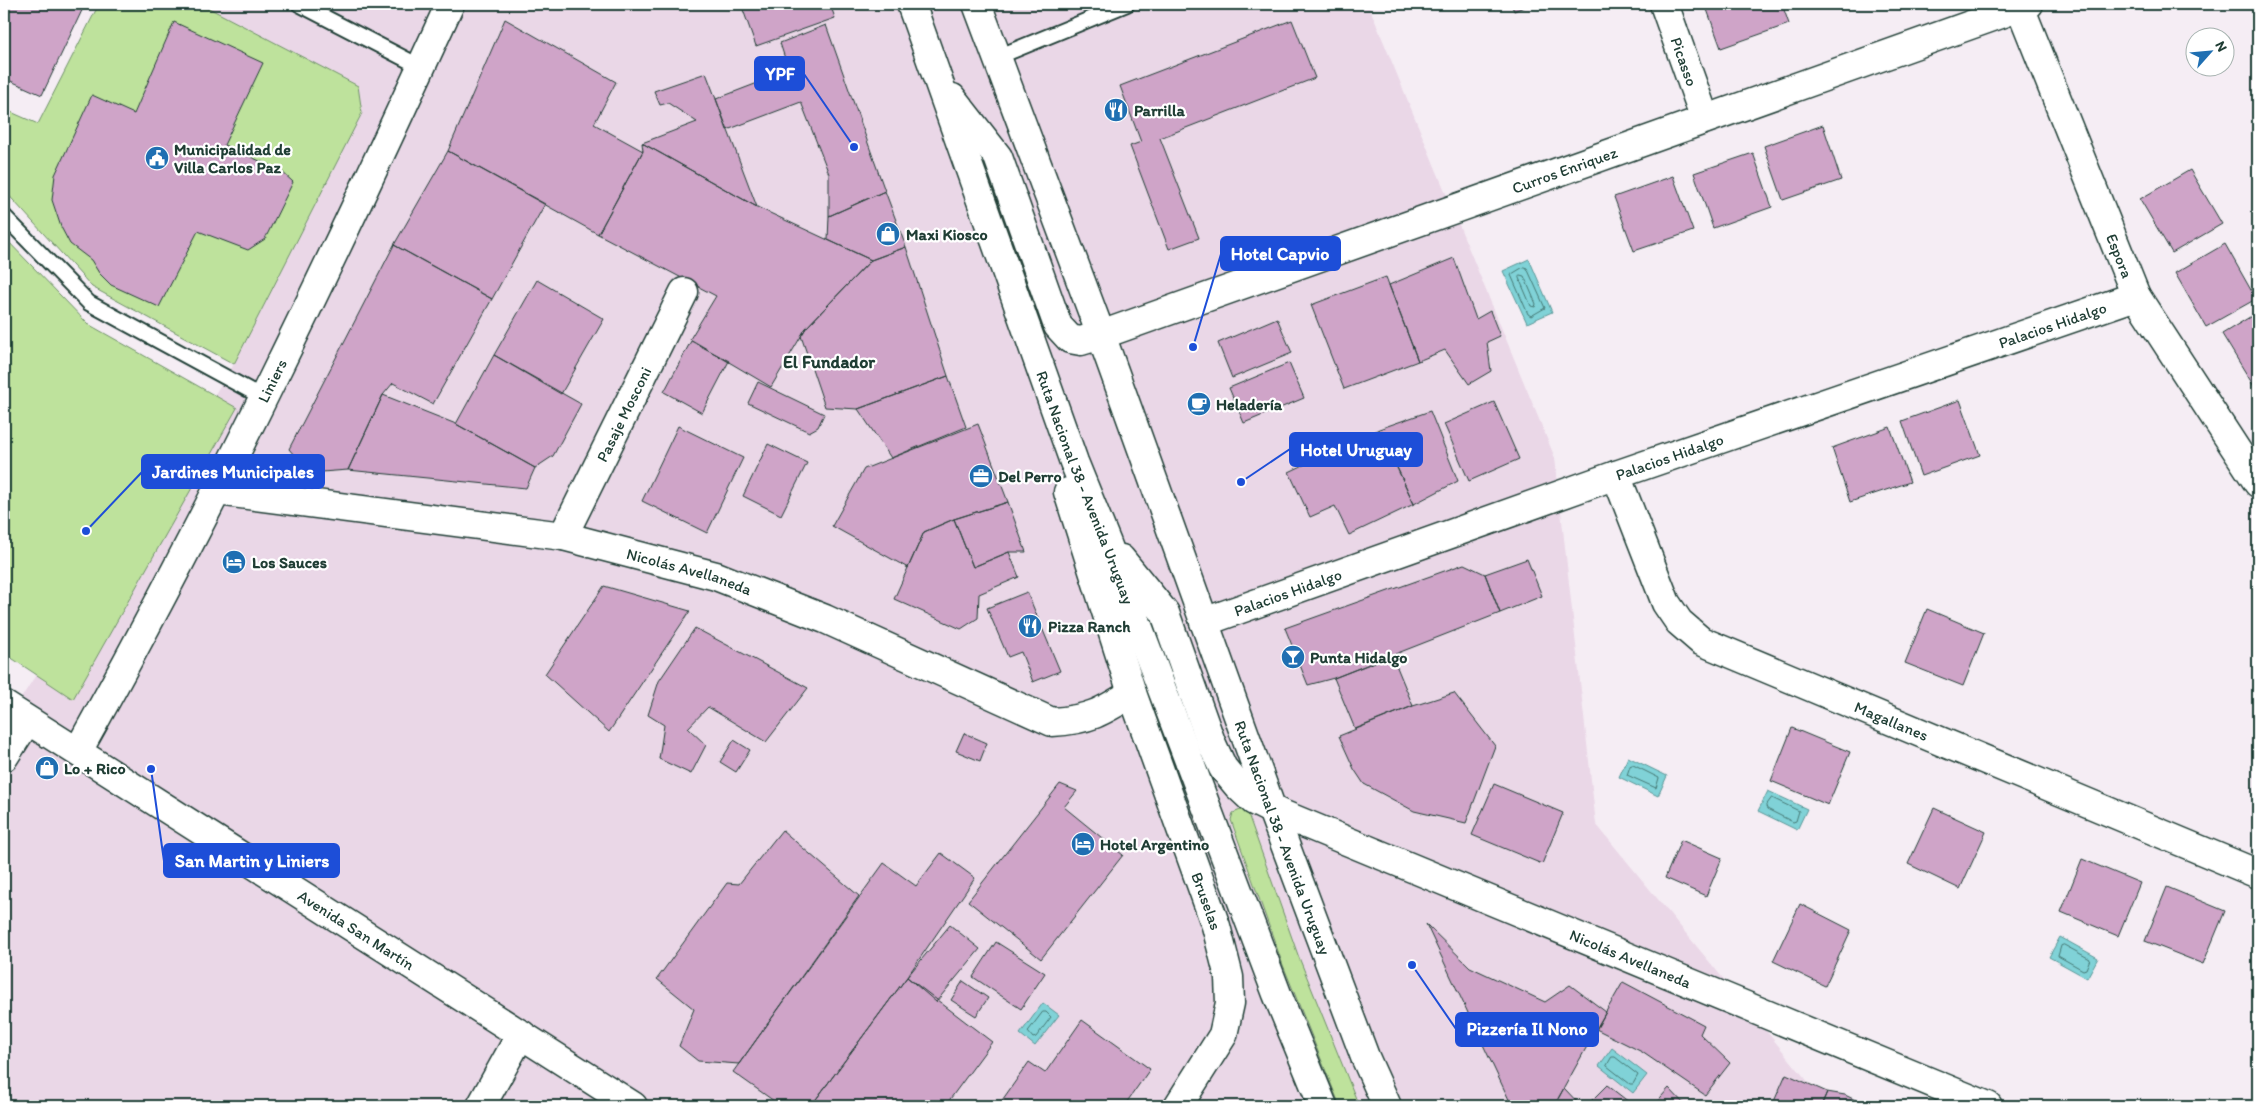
<svg xmlns="http://www.w3.org/2000/svg" width="2262" height="1110" viewBox="0 0 2262 1110" font-family="Itim,sans-serif">
	<rect width="100%" height="100%" fill="#f5edf4"/>
	<filter id="ink" filterUnits="userSpaceOnUse"><feTurbulence type="fractalNoise" baseFrequency=".02" numOctaves="2"/><feDisplacementMap in="SourceGraphic" scale="10" xChannelSelector="R" yChannelSelector="G"/><feConvolveMatrix kernelMatrix="1 2 1 2 8 2 1 2 1" color-interpolation-filters="sRGB"/></filter>
	<g filter="url(#ink)">
		<path fill="#ead7e7" d="M 201,4 L 1368,4 L 1555,458 L 1596,824 L 1828,1106 L 4,1106 L 4,725 L 234,364 L 362,113 L 358,86 Z"/>
		<path fill="#bee29c" stroke="#6e9068" d="M 99,4 L 201,4 L 358,86 L 362,113 L 234,364 L 92,287 L 4,190 L 4,109 L 38,124 Z
			M 4,237 L 88,324 L 237,408 L 73,699 L 4,653 Z
			M 1243,809 L 1248,814 L 1298,955 L 1359,1106 L 1340,1106 L 1283,965 L 1231,820 L 1233,813 Z"/>
		<path fill="#80d2d7" stroke="#599696" d="M 1529,259 L 1552,312 L 1527,323 L 1503,271 Z
			M 1628,757 L 1667,776 L 1658,796 L 1619,777 Z
			M 1768,791 L 1807,809 L 1797,830 L 1758,811 Z
			M 2060,937 L 2098,958 L 2087,978 L 2049,957 Z
			M 1043,1003 L 1059,1015 L 1035,1046 L 1020,1034 Z
			M 1612,1048 L 1647,1075 L 1633,1093 L 1599,1066 Z"/>
		<g fill="none" stroke-linecap="round" stroke-linejoin="round">
			<path stroke="#467975" stroke-width="1" d="M 1524,267 L 1527,268 L 1545,308 L 1531,316 L 1528,314 L 1511,275 Z
				M 1520,275 L 1524,276 L 1536,304 L 1535,307 L 1531,306 L 1519,278 Z
				M 1633,765 L 1659,778 L 1656,788 L 1627,775 L 1630,766 Z
				M 1772,798 L 1799,811 L 1796,821 L 1793,822 L 1767,809 L 1766,806 Z
				M 2064,945 L 2090,959 L 2086,969 L 2083,970 L 2058,956 L 2061,946 Z
				M 1043,1012 L 1046,1012 L 1051,1017 L 1036,1037 L 1033,1038 L 1028,1032 Z
				M 1612,1057 L 1615,1057 L 1638,1075 L 1633,1084 L 1630,1084 L 1607,1066 Z"/>
		</g>
		<path fill="#cfa4c8" stroke="#1f3d34" d="M 9,4 L 85,4 L 42,95 L 4,78 L 4,24 Z
			M 741,4 L 830,4 L 835,18 L 756,46 Z
			M 1511,4 L 1531,4 L 1514,11 Z
			M 1705,4 L 1782,4 L 1789,24 L 1721,48 Z
			M 505,19 L 616,82 L 594,124 L 643,151 L 598,234 L 448,151 Z
			M 1292,20 L 1315,78 L 1160,138 L 1199,238 L 1169,249 L 1130,146 L 1141,142 L 1120,86 Z
			M 174,22 L 263,63 L 224,145 L 280,170 L 293,182 L 265,239 L 248,250 L 198,231 L 159,307 L 111,285 L 99,273 L 91,260 L 70,244 L 61,227 L 52,200 L 55,175 L 92,95 L 134,114 Z
			M 826,25 L 885,191 L 829,216 L 829,174 L 801,102 L 727,130 L 716,99 L 789,71 L 780,43 Z
			M 706,73 L 716,99 L 757,207 L 642,143 L 697,122 L 668,103 L 660,105 L 654,91 Z
			M 1823,125 L 1841,180 L 1783,200 L 1764,146 Z
			M 642,143 L 757,207 L 871,260 L 806,328 L 771,387 L 690,339 L 716,296 L 598,234 L 643,151 Z
			M 448,151 L 545,204 L 492,299 L 394,245 Z
			M 1753,153 L 1772,207 L 1713,228 L 1694,173 Z
			M 2190,170 L 2222,224 L 2172,253 L 2140,199 Z
			M 1673,176 L 1693,231 L 1634,251 L 1614,197 Z
			M 885,191 L 906,247 L 871,260 L 828,240 L 829,216 Z
			M 2225,244 L 2256,299 L 2206,327 L 2175,273 Z
			M 394,245 L 492,299 L 433,404 L 393,383 L 383,395 L 348,470 L 309,473 L 289,449 Z
			M 906,247 L 948,376 L 858,409 L 825,407 L 801,336 L 806,328 L 871,260 Z
			M 1454,258 L 1476,319 L 1490,311 L 1500,336 L 1487,342 L 1491,371 L 1469,384 L 1445,350 L 1418,361 L 1389,285 Z
			M 1386,277 L 1418,361 L 1344,389 L 1311,305 Z
			M 537,280 L 604,319 L 561,394 L 494,355 Z
			M 2258,312 L 2258,385 L 2255,388 L 2222,334 Z
			M 1277,318 L 1292,353 L 1232,378 L 1218,343 Z
			M 691,341 L 729,361 L 702,413 L 664,392 Z
			M 494,355 L 581,404 L 553,456 L 535,468 L 456,424 Z
			M 1289,363 L 1304,398 L 1244,423 L 1229,388 Z
			M 948,376 L 966,427 L 891,458 L 858,409 Z
			M 758,382 L 824,414 L 818,427 L 809,432 L 748,403 Z
			M 383,395 L 456,424 L 535,468 L 526,488 L 348,470 Z
			M 1960,400 L 1980,455 L 1921,476 L 1902,421 Z
			M 1494,402 L 1519,459 L 1469,481 L 1444,424 Z
			M 1430,411 L 1458,481 L 1414,504 L 1379,429 Z
			M 978,424 L 1008,502 L 954,519 L 924,532 L 908,568 L 832,526 L 864,469 Z
			M 678,426 L 743,458 L 707,533 L 642,501 Z
			M 1890,427 L 1910,482 L 1850,502 L 1832,448 Z
			M 1379,429 L 1414,504 L 1349,535 L 1335,506 L 1310,517 L 1289,472 Z
			M 768,444 L 807,463 L 781,515 L 743,496 Z
			M 1008,502 L 1026,552 L 1009,552 L 973,567 L 954,519 Z
			M 954,519 L 973,567 L 1009,552 L 1019,577 L 979,594 L 978,618 L 961,629 L 894,599 L 924,532 Z
			M 1527,559 L 1542,596 L 1500,613 L 1485,574 Z
			M 1464,564 L 1485,574 L 1500,613 L 1334,678 L 1308,685 L 1285,628 Z
			M 604,586 L 690,611 L 609,732 L 545,674 Z
			M 1027,592 L 1060,671 L 1033,682 L 1021,652 L 1008,657 L 987,608 Z
			M 1927,609 L 1984,633 L 1963,686 L 1905,663 Z
			M 695,628 L 808,688 L 766,742 L 708,707 L 688,728 L 706,745 L 691,774 L 659,759 L 664,725 L 648,715 L 659,681 Z
			M 1392,655 L 1413,706 L 1355,729 L 1334,678 Z
			M 1454,693 L 1495,746 L 1466,823 L 1414,811 L 1364,784 L 1354,769 L 1339,736 L 1413,706 Z
			M 1792,728 L 1850,752 L 1828,805 L 1771,781 Z
			M 964,733 L 987,743 L 980,761 L 956,751 Z
			M 734,740 L 750,750 L 736,772 L 720,762 Z
			M 1060,784 L 1077,791 L 1064,807 L 1123,855 L 1041,959 L 968,901 Z
			M 1494,784 L 1563,813 L 1542,864 L 1472,835 Z
			M 1934,808 L 1986,832 L 1960,889 L 1908,864 Z
			M 782,830 L 859,896 L 739,1064 L 698,1061 L 679,1046 L 694,1009 L 657,979 L 727,883 L 739,884 Z
			M 1681,840 L 1722,858 L 1706,896 L 1665,878 Z
			M 941,853 L 975,878 L 907,977 L 811,1106 L 781,1106 L 733,1072 L 884,863 L 916,886 Z
			M 2082,859 L 2140,883 L 2118,936 L 2061,912 Z
			M 2167,887 L 2225,911 L 2203,964 L 2145,941 Z
			M 1800,904 L 1851,930 L 1825,986 L 1773,961 Z
			M 1426,924 L 1470,967 L 1545,1002 L 1570,985 L 1606,1012 L 1554,1106 L 1512,1106 Z
			M 950,925 L 980,949 L 936,1002 L 907,977 Z
			M 996,942 L 1045,973 L 1021,1009 L 973,977 Z
			M 907,977 L 992,1042 L 945,1106 L 811,1106 Z
			M 963,981 L 988,998 L 976,1016 L 951,1000 Z
			M 1623,982 L 1704,1025 L 1700,1034 L 1730,1063 L 1705,1095 L 1642,1052 L 1596,1029 Z
			M 1082,1020 L 1150,1069 L 1124,1106 L 998,1106 L 1029,1062 L 1045,1073 Z
			M 1786,1074 L 1827,1092 L 1821,1106 L 1772,1106 Z
			M 1607,1085 L 1634,1106 L 1586,1106 Z
			M 1564,1088 L 1581,1106 L 1554,1106 Z
			M 1669,1088 L 1686,1106 L 1653,1106 Z
			M 1827,1092 L 1845,1095 L 1868,1106 L 1821,1106 Z"/>
		<g fill="none" stroke-linecap="round" stroke-linejoin="round">
			<g stroke="#1f3d34" stroke-width="18">
				<path id="service" d="M 299,4 L 421,67
					M 995,58 L 1127,4
					M 4,216 L 89,303 L 264,398"/>
			</g>
			<g stroke="#1f3d34" stroke-width="31">
				<g id="minor">
					<path id="s1" d="M 1664,4 L 1705,119"/>
					<path id="s2" d="M 2020,7 L 2136,296 L 2258,483"/>
					<path id="s3" d="M 1101,335 L 2029,4"/>
					<path id="s4" d="M 1616,475 L 1666,603 L 1679,622 L 1701,641 L 2258,874"/>
					<path id="s5" d="M 217,491 L 563,536 L 716,576 L 825,619 L 1052,722 C 1089,720 1102,712 1132,693 L 1216,926 L 1229,977 L 1230,1003 L 1223,1035 L 1178,1106"/>
					<path id="s6" d="M 563,536 L 684,292"/>
					<path id="s7" d="M 1204,622 L 1616,475 L 2136,296"/>
					<path d="M 4,757 L 27,721"/>
					<path id="s8" d="M 1272,810 L 1988,1106"/>
					<path d="M 481,1106 L 521,1034"/>
				</g>
			</g>
			<g stroke="#1f3d34" stroke-width="31">
				<g id="tertiary">
					<path id="s9" d="M 78,751 C 214,508 334,257 450,4"/>
				</g>
			</g>
			<g stroke="#1f3d34" stroke-width="31">
				<g id="secondary">
					<path id="s10" d="M 4,705 L 633,1106"/>
				</g>
			</g>
			<g stroke="#1f3d34" stroke-width="31">
				<g id="primary">
					<path id="s11" d="M 911,4 L 1074,462 L 1106,541 L 1277,994 L 1323,1106"/>
					<path id="s12" d="M 977,4 L 1101,335 L 1272,810 L 1365,1057 L 1387,1106"/>
					<path d="M 952,98 L 998,157 L 1058,326 L 1070,339 L 1081,341 L 1101,335"/>
					<path d="M 1068,492 L 1132,693"/>
					<path d="M 1121,559 L 1165,613 L 1211,742 L 1223,768 L 1238,786 L 1254,801 L 1272,810"/>
				</g>
			</g>
			<use href="#service" stroke="#fff" stroke-width="14"/>
			<use href="#minor" stroke="#fff" stroke-width="28"/>
			<use href="#tertiary" stroke="#fff" stroke-width="28"/>
			<use href="#secondary" stroke="#fff" stroke-width="28"/>
			<use href="#primary" stroke="#fff" stroke-width="28"/>
		</g>
	</g>
	<defs>
		<g id="restaurant-disc" transform="scale(1.25)"><circle r="9.5" fill="#1f6fb2" stroke="#fff"/><path d="M-5-6h1v4h1v-4h1v4h1v-4h1v5L-1.5 .5V6h-2V.5L-5-1ZM5-6V6H3V1.5H1.5Q1.5-4 5-6Z" fill="#fff"/></g>
		<g id="civic-disc" transform="scale(1.25)"><circle r="9.5" fill="#1f6fb2" stroke="#fff"/><path d="M-.6-6.5H3V-4.5H.6V-3L4-1V1h2V6H-6V1h2V-1L-.6-3ZM-1.2 2.5V6h2.4V2.5Z" fill="#fff"/></g>
		<g id="shop-disc" transform="scale(1.25)"><circle r="9.5" fill="#1f6fb2" stroke="#fff"/><path d="M-5-2.5h2.3a2.7 3.5 0 0 1 5.4 0H5L5.5 6h-11ZM-1.5-2.5h3a1.5 2.3 0 0 0-3 0Z" fill="#fff"/></g>
		<g id="cafe-disc" transform="scale(1.25)"><circle r="9.5" fill="#1f6fb2" stroke="#fff"/><path d="M-5.5-4.5H6V0H3Q3 3.5 0 3.5H-2.5Q-5.5 3.5-5.5 0ZM3-3.2v2h1.7v-2ZM-6 4.5H4V6H-6Z" fill="#fff"/></g>
		<g id="office-disc" transform="scale(1.25)"><circle r="9.5" fill="#1f6fb2" stroke="#fff"/><path d="M-6-3h4V-5.5h4V-3h4V5H-6ZM-1-4.5V-3h2v-1.5ZM-6 0V1H6V0Z" fill="#fff"/></g>
		<g id="hotel-disc" transform="scale(1.25)"><circle r="9.5" fill="#1f6fb2" stroke="#fff"/><path d="M-6-4.5h1.5V1H6V5H4.5V3h-9V5H-6ZM-4 0a1.8 1.8 0 1 1 3.6 0ZM.5 0V-2.5h3Q6-2.5 6 0Z" fill="#fff"/></g>
		<g id="bar-disc" transform="scale(1.25)"><circle r="9.5" fill="#1f6fb2" stroke="#fff"/><path d="M-6-5H6L.8 .8V4.5H3.5V6h-7V4.5H-.8V.8Z" fill="#fff"/></g>
	</defs>
	<g fill-rule="evenodd">
		<use href="#restaurant-disc" x="1116" y="110"/>
		<use href="#civic-disc" x="157" y="158"/>
		<use href="#shop-disc" x="888" y="234"/>
		<use href="#cafe-disc" x="1199" y="404"/>
		<use href="#office-disc" x="981" y="476"/>
		<use href="#hotel-disc" x="234" y="562"/>
		<use href="#restaurant-disc" x="1030" y="626"/>
		<use href="#bar-disc" x="1293" y="657"/>
		<use href="#shop-disc" x="47" y="768"/>
		<use href="#hotel-disc" x="1083" y="844"/>
	</g>
	<g text-anchor="middle" stroke-width="4.5" stroke-linejoin="round" paint-order="stroke">
		<g font-size="16" fill="#1f3d34" stroke="#fff">
			<text dy="6" stroke="none"><textPath href="#s1" startOffset="61">Picasso</textPath></text>
			<text dy="6" stroke="none"><textPath href="#s3" startOffset="492">Curros Enriquez</textPath></text>
			<text dy="6" stroke="none"><textPath href="#s2" startOffset="268">Espora</textPath></text>
			<text dy="6" stroke="none"><textPath href="#s7" startOffset="899">Palacios Hidalgo</textPath></text>
			<text dy="6" stroke="none"><textPath href="#s9" startOffset="418">Liniers</textPath></text>
			<text dy="6" stroke="none"><textPath href="#s6" startOffset="136">Pasaje Mosconi</textPath></text>
			<text dy="6" stroke="none"><textPath href="#s7" startOffset="494">Palacios Hidalgo</textPath></text>
			<text dy="6" stroke="none"><textPath href="#s11" startOffset="514">Ruta Nacional 38 - Avenida Uruguay</textPath></text>
			<text dy="6" stroke="none"><textPath href="#s5" startOffset="480">Nicolás Avellaneda</textPath></text>
			<text dy="6" stroke="none"><textPath href="#s7" startOffset="89">Palacios Hidalgo</textPath></text>
			<text dy="6" stroke="none"><textPath href="#s4" startOffset="396">Magallanes</textPath></text>
			<text dy="6" stroke="none"><textPath href="#s12" startOffset="888">Ruta Nacional 38 - Avenida Uruguay</textPath></text>
			<text dy="6" stroke="none"><textPath href="#s5" startOffset="1181">Bruselas</textPath></text>
			<text dy="6" stroke="none"><textPath href="#s10" startOffset="418">Avenida San Martín</textPath></text>
			<text dy="6" stroke="none"><textPath href="#s8" startOffset="388">Nicolás Avellaneda</textPath></text>
		</g>
		<g font-size="16" font-weight="bold" fill="#1f3d34" stroke="#fff" text-anchor="start">
			<text x="1134" y="116">Parrilla</text>
			<text x="174" y="155">Municipalidad de<tspan x="174" dy="18">Villa Carlos Paz</tspan></text>
			<text x="906" y="240">Maxi Kiosco</text>
			<text x="1216" y="410">Heladería</text>
			<text x="998" y="482">Del Perro</text>
			<text x="252" y="568">Los Sauces</text>
			<text x="1048" y="632">Pizza Ranch</text>
			<text x="1310" y="663">Punta Hidalgo</text>
			<text x="64" y="774">Lo + Rico</text>
			<text x="1100" y="850">Hotel Argentino</text>
		</g>
		<g font-size="18" font-weight="bold" fill="#1f3d34" stroke="#fff">
			<text x="829" y="368">El Fundador</text>
		</g>
	</g>
	<path fill="none" stroke="#1d4ed8" stroke-width="2" d="M854 147L804 74M1193 347L1221 254M1241 482L1290 449M86 531L142 472M151 769L164 861M1412 965L1456 1029"/>
	<g fill="#1d4ed8" stroke="#fff" stroke-width="2">
		<circle cx="854" cy="147" r="5"/>
		<circle cx="1193" cy="347" r="5"/>
		<circle cx="1241" cy="482" r="5"/>
		<circle cx="86" cy="531" r="5"/>
		<circle cx="151" cy="769" r="5"/>
		<circle cx="1412" cy="965" r="5"/>
	</g>
	<g fill="#1d4ed8" stroke="#1d4ed8" stroke-width="2">
		<rect x="755" y="57" width="49" height="33" rx="5"/>
		<rect x="1221" y="237" width="119" height="33" rx="5"/>
		<rect x="1290" y="433" width="132" height="33" rx="5"/>
		<rect x="142" y="455" width="182" height="33" rx="5"/>
		<rect x="164" y="844" width="175" height="33" rx="5"/>
		<rect x="1456" y="1013" width="142" height="33" rx="5"/>
	</g>
	<g font-size="18" text-anchor="middle" font-weight="bold" fill="#fff">
		<text x="780" y="80">YPF</text>
		<text x="1280" y="260">Hotel Capvio</text>
		<text x="1356" y="456">Hotel Uruguay</text>
		<text x="233" y="478">Jardines Municipales</text>
		<text x="252" y="867">San Martin y Liniers</text>
		<text x="1527" y="1035">Pizzería Il Nono</text>
	</g>
	<rect width="2262" height="1110" fill="none" stroke="#fff" stroke-width="20"/>
	<rect x="10" y="10" width="2242" height="1090" fill="none" stroke="#1f3d34" stroke-width="2" filter="url(#ink)"/>
	<g transform="translate(2210 52) rotate(63)"><circle r="24" fill="#ffffff" stroke="#a5b1ae"/>
	<path d="M0-4L9 19L0 12L-9 19Z" fill="#1f6fb2"/>
	<text y="-8" font-size="14" font-weight="bold" text-anchor="middle" fill="#1f3d34">N</text>
	</g>
</svg>
